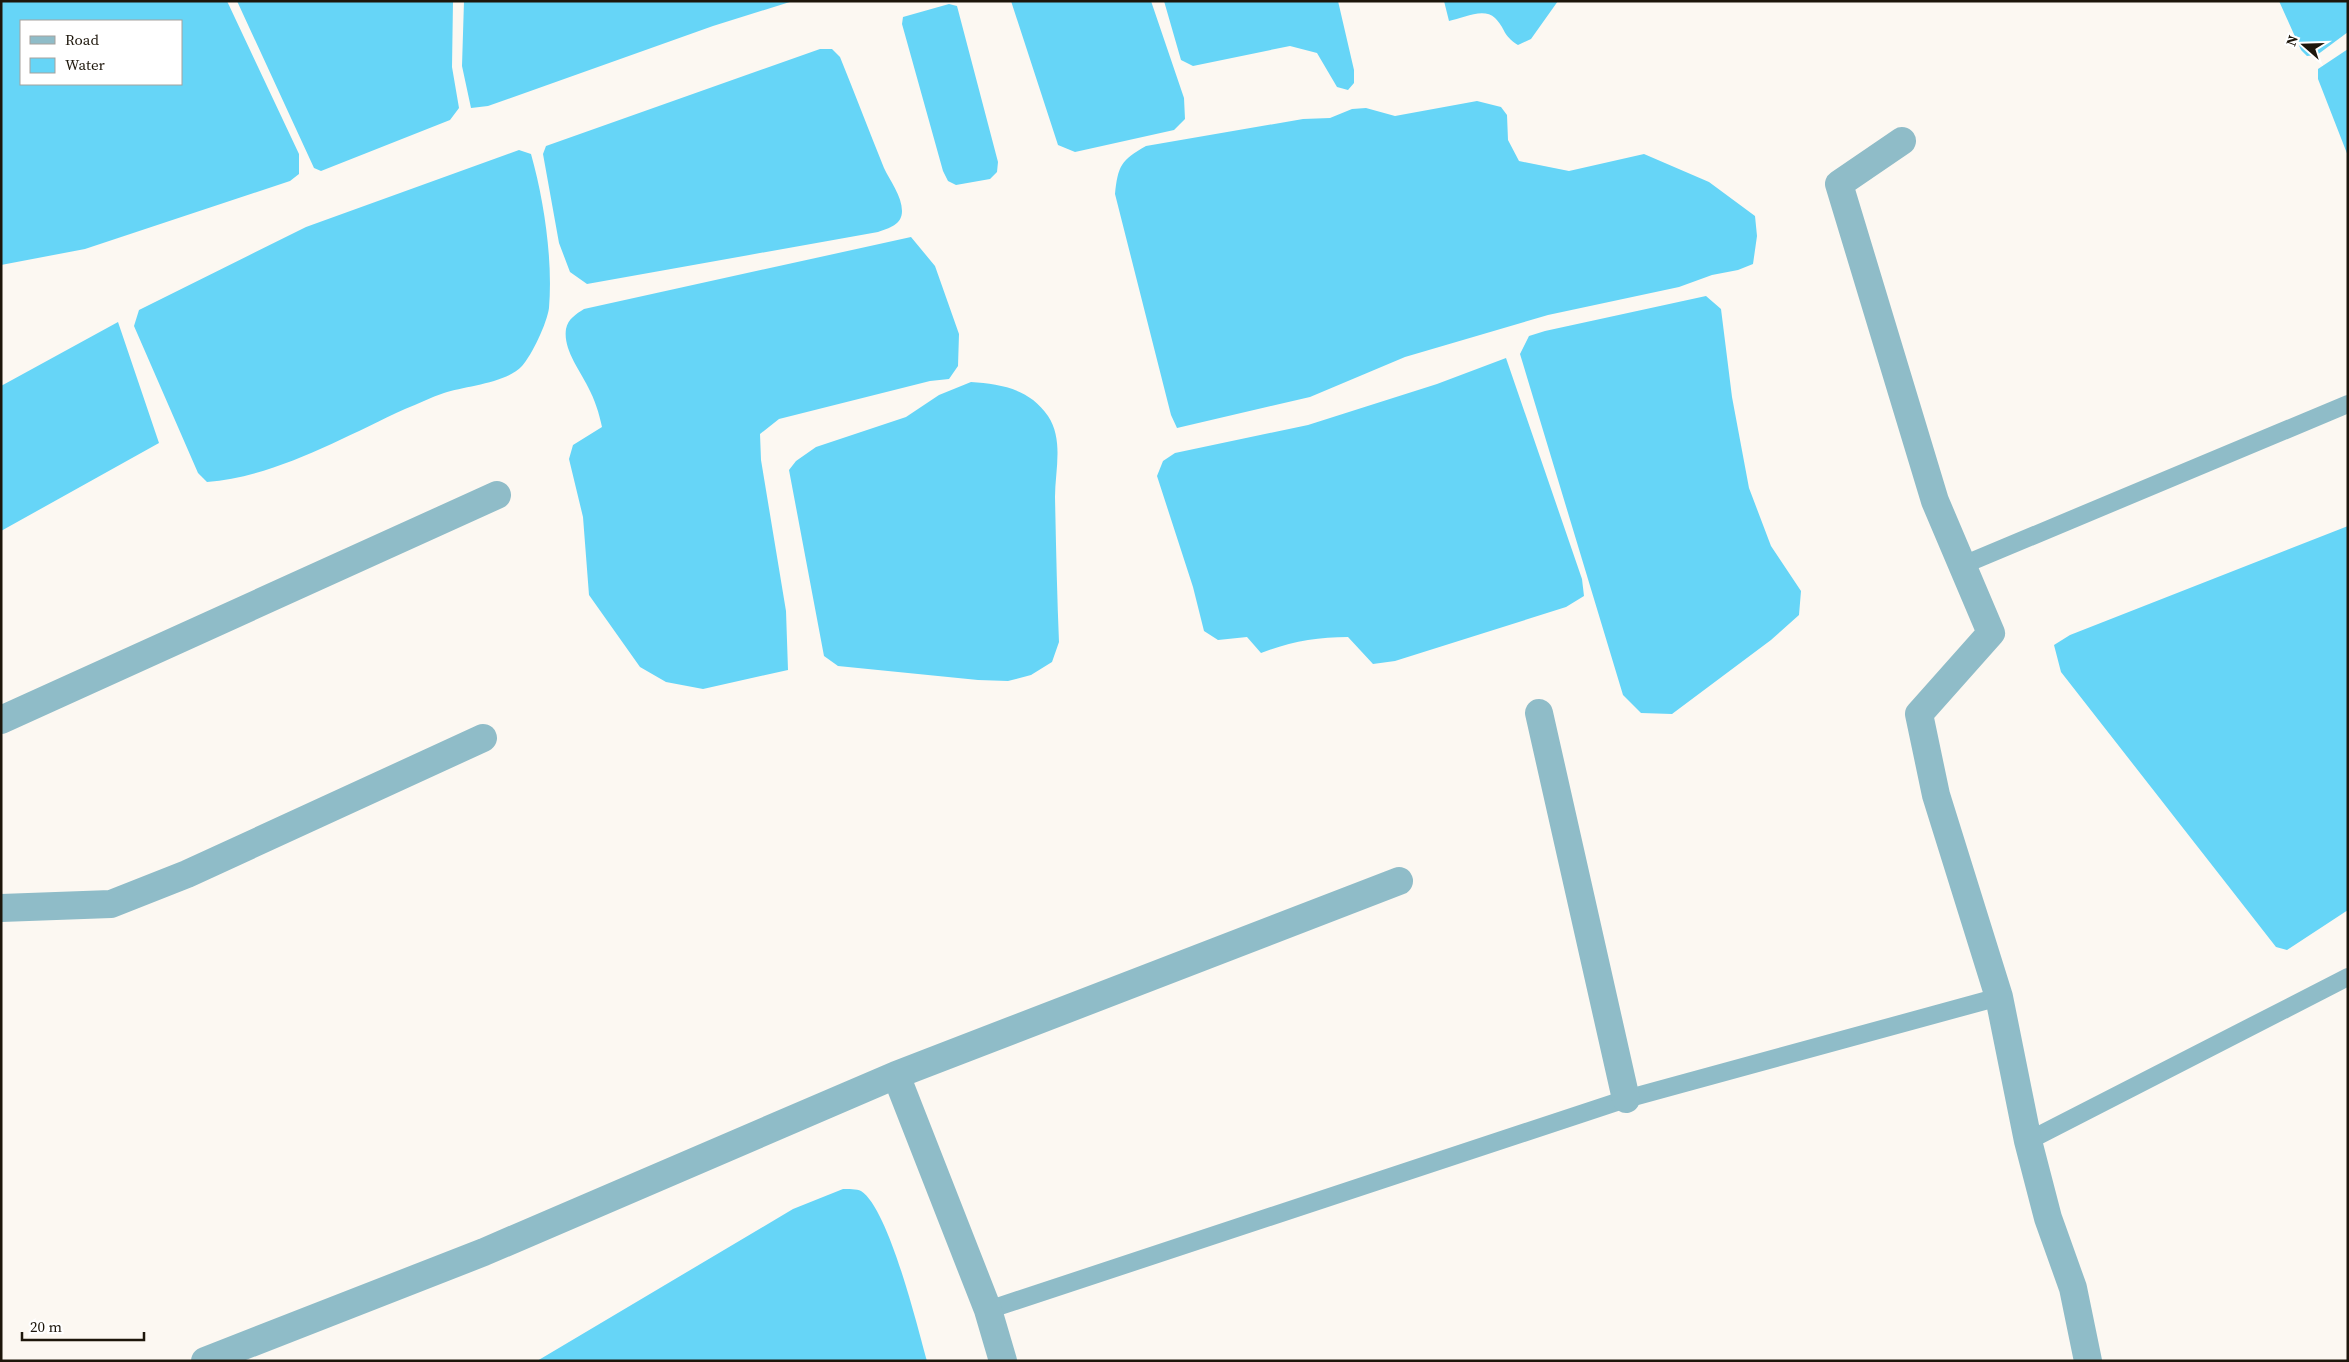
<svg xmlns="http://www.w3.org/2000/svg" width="2349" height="1362" viewBox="0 0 2349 1362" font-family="'Source Serif 4',serif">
	<rect width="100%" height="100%" fill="#fcf8f2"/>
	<path fill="#66d5f7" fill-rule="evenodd" d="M 1,1 L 227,1 L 299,154 L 299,174 L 290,181 L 85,249 L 1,265 ZM 21,21 L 181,21 L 181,84 L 21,84 Z
		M 237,1 L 453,1 L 452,67 L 459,108 L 450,120 L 321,171 L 314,168 Z
		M 464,1 L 793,1 L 713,26 L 488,106 L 471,108 L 462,66 Z
		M 1011,1 L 1151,1 L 1184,98 L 1185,119 L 1174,130 L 1075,152 L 1058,145 Z
		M 1164,1 L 1338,1 L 1354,70 L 1354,83 L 1348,90 L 1337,87 L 1317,53 L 1290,46 L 1193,66 L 1181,60 Z
		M 1444,1 L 1558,1 L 1531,39 L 1518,45 C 1502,35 1506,29 1495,18 C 1484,7 1463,18 1449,21 Z
		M 2279,1 L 2348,1 L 2348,32 L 2317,55 L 2307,56 L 2301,50 Z
		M 949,4 L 957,6 L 998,162 L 997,172 L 990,179 L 956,185 L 948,181 L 943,171 L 902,24 L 903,17 Z
		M 820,49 L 832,49 L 840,57 C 855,94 869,131 884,168 C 890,181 902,196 902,211 C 902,225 889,228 878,232 L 587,284 L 570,272 L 559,243 L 543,154 L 546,146 Z
		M 2348,49 L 2348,156 L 2318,79 L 2318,69 Z
		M 1477,101 L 1501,107 L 1507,115 L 1508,140 L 1519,161 L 1569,171 L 1644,154 L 1709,182 L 1755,216 L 1757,236 L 1753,264 L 1738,270 L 1712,275 L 1679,287 L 1548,315 L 1405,357 L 1310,397 L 1177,428 L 1171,415 L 1115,194 C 1118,166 1121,160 1146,146 L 1303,119 L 1330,118 L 1352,109 L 1366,108 L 1395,116 Z
		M 519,150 L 531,154 C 544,200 553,260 549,308 C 547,323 532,355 522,366 C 507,383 465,386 444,393 C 431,397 418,404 405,409 C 344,437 275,477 207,482 L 198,473 L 134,326 L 139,310 L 306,227 Z
		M 911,237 L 935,266 L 959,334 L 958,366 L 949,379 L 930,381 L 779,419 L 760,434 L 761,460 L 786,611 L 788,670 L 703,689 L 666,682 L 640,667 L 589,595 L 583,517 L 569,459 L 573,445 L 602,427 C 599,413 595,400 588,387 C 579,369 563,349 566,329 C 568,319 576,314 584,309 Z
		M 1706,296 L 1721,309 L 1732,397 L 1749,488 L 1771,546 L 1801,591 L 1799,615 L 1771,640 L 1672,714 L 1641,713 L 1623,695 L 1520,354 L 1529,336 L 1545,331 Z
		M 118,322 L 159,443 L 1,531 L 1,386 Z
		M 1506,358 L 1582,579 L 1584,596 L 1566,607 L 1395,661 L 1373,664 L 1348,637 C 1317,637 1289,642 1261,653 L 1247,637 L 1218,640 L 1204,631 L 1193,587 L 1157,476 L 1163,461 L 1175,453 L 1308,425 L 1437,384 Z
		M 971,382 C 1001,384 1030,389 1048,416 C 1064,440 1055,471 1055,497 C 1056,546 1057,594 1059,642 L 1052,662 L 1031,675 L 1008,681 L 978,680 L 838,666 L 824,656 L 789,470 L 796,461 L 816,447 L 906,417 L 939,395 Z
		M 2348,526 L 2348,910 L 2287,950 L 2276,947 L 2061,672 L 2054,645 L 2070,635 Z
		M 843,1189 C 848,1189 857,1189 861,1191 C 889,1209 917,1326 927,1361 L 537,1361 L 793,1209 Z"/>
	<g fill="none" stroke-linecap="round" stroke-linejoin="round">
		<path stroke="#8fbcc8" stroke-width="18" d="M 1963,565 L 2348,404
			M 2028,1141 L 2348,977
			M 988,1310 L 1626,1099 L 1999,997"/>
		<path stroke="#8fbcc8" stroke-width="28" d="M 1902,141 L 1839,184 L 1935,501 L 1991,633 L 1919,714 L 1936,795 L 1999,997 L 2028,1141 L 2048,1218 L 2073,1288 L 2088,1361
			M 1539,713 L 1626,1099
			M 1,720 L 497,495
			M 1,908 L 111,904 L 187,874 L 483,738
			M 896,1075 L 988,1310 L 1003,1361
			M 205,1361 L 484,1252 L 896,1075 L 1399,881"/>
	</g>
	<rect width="2349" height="1362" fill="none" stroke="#1d160b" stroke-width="5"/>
	<rect x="20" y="20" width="162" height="65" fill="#ffffff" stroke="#a5a29d"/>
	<rect x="30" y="36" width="25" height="8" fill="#8fbcc8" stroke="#a5a29d"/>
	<text x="65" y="45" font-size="15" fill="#1d160b">Road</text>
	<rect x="30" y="58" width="25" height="15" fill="#66d5f7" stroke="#a5a29d"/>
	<text x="65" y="70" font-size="15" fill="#1d160b">Water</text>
	<g transform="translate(2304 45) rotate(290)" stroke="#ffffff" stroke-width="4" paint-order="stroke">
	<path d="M0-4L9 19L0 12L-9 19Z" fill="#1d160b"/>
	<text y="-8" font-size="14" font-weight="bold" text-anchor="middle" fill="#1d160b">N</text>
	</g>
	<path d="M22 1332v8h122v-8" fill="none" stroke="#1d160b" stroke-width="2.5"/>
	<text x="30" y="1332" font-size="15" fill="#1d160b" stroke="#ffffff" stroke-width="4" paint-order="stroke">20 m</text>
</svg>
